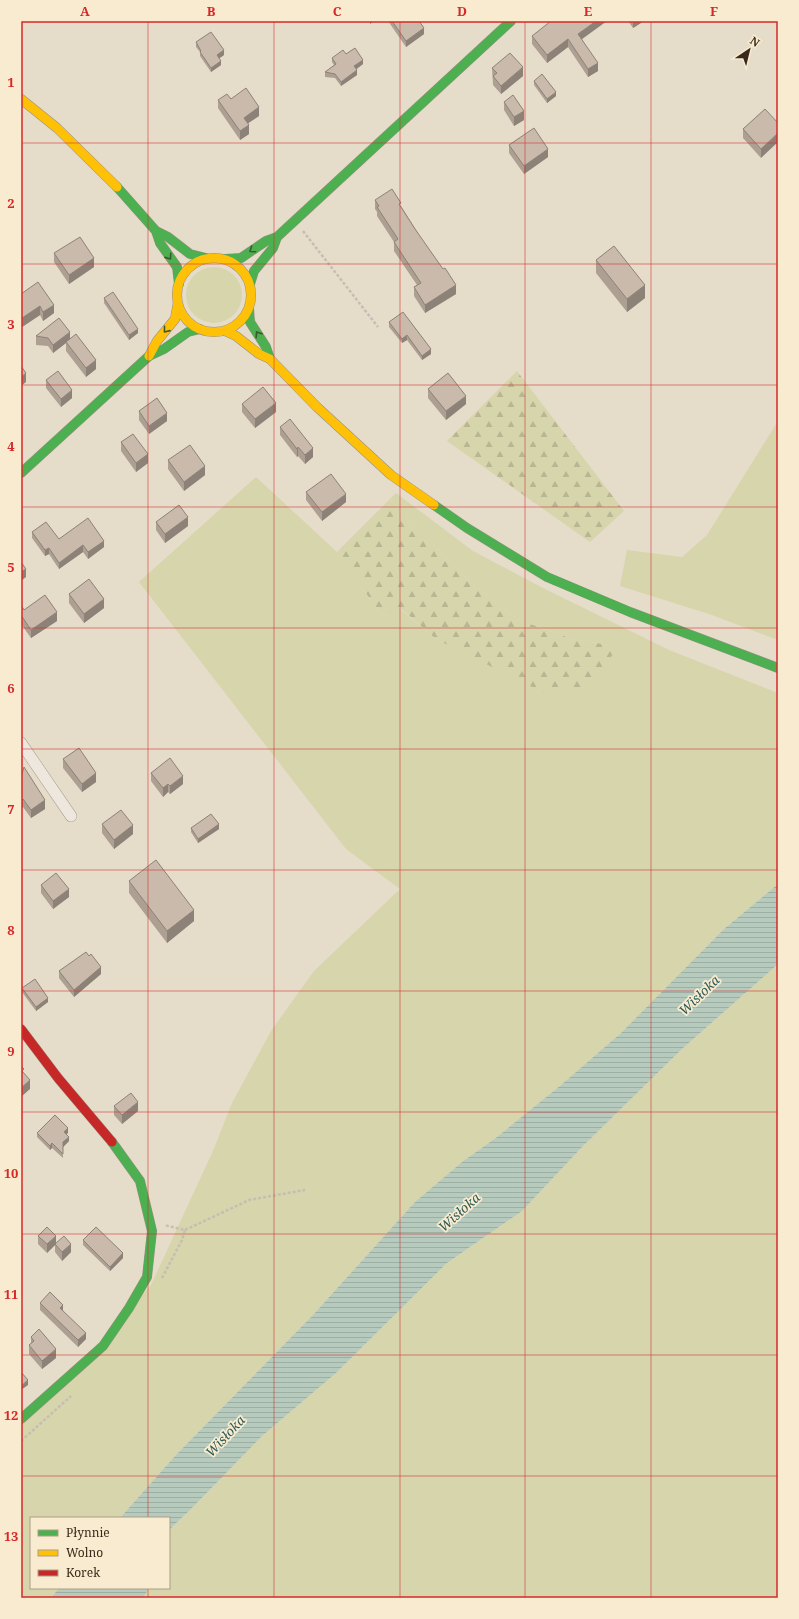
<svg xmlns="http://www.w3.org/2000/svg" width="799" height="1619" viewBox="0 0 799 1619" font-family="'Noto Serif',serif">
	<defs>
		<pattern id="forest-firs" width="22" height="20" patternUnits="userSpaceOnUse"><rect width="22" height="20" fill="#d7d5ab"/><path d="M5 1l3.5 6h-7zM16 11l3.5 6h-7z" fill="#b9b793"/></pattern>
		<pattern id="water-rules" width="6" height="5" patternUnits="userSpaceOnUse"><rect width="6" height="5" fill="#b6cabd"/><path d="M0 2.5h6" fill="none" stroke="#9daea2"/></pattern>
	</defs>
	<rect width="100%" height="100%" fill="#e6dcca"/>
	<path fill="#d7d5ab" d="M186 295a28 28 0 1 1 56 0a28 28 0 1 1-56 0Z
		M 778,421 L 778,640 L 712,615 L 620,586 L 627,550 L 682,557 L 707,535 Z
		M 256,477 L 337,552 L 382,616 L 398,607 L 436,639 L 619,647 L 569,638 L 519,620 L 469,581 L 390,499 L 396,493 L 473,551 L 541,587 L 669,650 L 778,693 L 778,884 L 724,929 L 621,1033 L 561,1085 L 497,1137 L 462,1162 L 415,1202 L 313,1315 L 175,1456 L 120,1518 L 31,1518 L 31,1588 L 59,1588 L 51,1598 L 21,1598 L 21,1421 L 59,1387 L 151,1285 L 213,1151 L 232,1103 L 271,1031 L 314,971 L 400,889 L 346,849 L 139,582 Z
		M 778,964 L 778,1598 L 143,1598 L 149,1588 L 169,1588 L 169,1530 L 191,1509 L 262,1436 L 336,1373 L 447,1263 L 522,1211 L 582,1147 L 682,1049 Z"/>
	<path fill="url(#forest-firs)" d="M 517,371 L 624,511 L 590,542 L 447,441 Z
		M 390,499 L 469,581 L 519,620 L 569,638 L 619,647 L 583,691 L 542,692 L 436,639 L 399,607 L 382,616 L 337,552 Z"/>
	<path fill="url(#water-rules)" d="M 778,884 L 778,964 L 682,1049 L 582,1147 L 522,1211 L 447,1263 L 336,1373 L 262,1436 L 191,1509 L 169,1530 L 169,1518 L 120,1518 L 175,1456 L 313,1315 L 415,1202 L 462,1162 L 497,1137 L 561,1085 L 621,1033 L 724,929 Z
		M 59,1588 L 149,1588 L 143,1598 L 51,1598 Z"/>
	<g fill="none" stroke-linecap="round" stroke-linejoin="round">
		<g stroke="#aaa194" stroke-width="12">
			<path id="street" d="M 21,743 L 71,816"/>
		</g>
		<g stroke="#9a9084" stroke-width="10">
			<path id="fast" d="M 117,187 L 156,231 L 160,243 L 177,267 L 179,284
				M 156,231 L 168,237 L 190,254 L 206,258
				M 225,259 L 241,258 L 266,241 L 277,237
				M 250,284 L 254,271 L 273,248 L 277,237 L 511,21
				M 249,309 L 250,322 L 266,347 L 270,359
				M 21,473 L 149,356 L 164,349 L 188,332 L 200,329
				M 434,505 L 467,528 L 547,577 L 630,612 L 778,668
				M 21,1419 L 103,1346 L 129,1308 L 147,1277 L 152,1231 L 140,1181 L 112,1142"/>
		</g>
		<g stroke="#9a9084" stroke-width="10">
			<path id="slow" d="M 21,99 L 57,128 L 117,187
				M177 295a37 37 0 1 1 74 0a37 37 0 1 1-74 0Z
				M 225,331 L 236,336 L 259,354 L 270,359 L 317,407 L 391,475 L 434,505
				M 149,356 L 157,341 L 175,319 L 178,303"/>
		</g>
		<g stroke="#9a9084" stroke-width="10">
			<path id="jam" d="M 21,1029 L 58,1078 L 112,1142"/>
		</g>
		<path stroke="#c5beb4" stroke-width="2.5" stroke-dasharray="3 2" stroke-linecap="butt" d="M 303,231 L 378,327
			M 185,1230 L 249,1200 L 305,1190
			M 162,1278 L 182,1240 L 185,1230 L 164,1225
			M 21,1441 L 71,1396"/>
		<use href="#street" stroke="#ede7dd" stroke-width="11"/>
		<use href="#fast" stroke="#4caf50" stroke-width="9"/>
		<use href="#slow" stroke="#ffc107" stroke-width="9"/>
		<use href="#jam" stroke="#c62828" stroke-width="9"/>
	</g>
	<path fill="#ada093" d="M 388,21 L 419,21 L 424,34 L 406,47 Z
		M 628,21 L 644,21 L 633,28 Z
		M 532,36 L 582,39 L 598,71 L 588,77 L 568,47 L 547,63 L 532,44 Z
		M 196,42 L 224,55 L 219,58 L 221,65 L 211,72 L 200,56 L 200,52 L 196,47 Z
		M 346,54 L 363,64 L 356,69 L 357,75 L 341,86 L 335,78 L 325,77 L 325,72 L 334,65 L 332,62 L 332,58 Z
		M 492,68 L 523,76 L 501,94 L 493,85 Z
		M 534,81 L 556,96 L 547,103 L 534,85 Z
		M 231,99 L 259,116 L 248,123 L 249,134 L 240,140 L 218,108 L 218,100 Z
		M 504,102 L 524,120 L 514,126 L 504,110 Z
		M 765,109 L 761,158 L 743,138 L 743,129 Z
		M 509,145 L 548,157 L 524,174 L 509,153 Z
		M 375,200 L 401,206 L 456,294 L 425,313 L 414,296 L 414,287 L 417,285 L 394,251 L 394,242 L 377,216 L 377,212 L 375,209 Z
		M 54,253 L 94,267 L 69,284 L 54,262 Z
		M 596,260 L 645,298 L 627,312 L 596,273 Z
		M 21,294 L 54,313 L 43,321 L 40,315 L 22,327 L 21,325 Z
		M 104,298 L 138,333 L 129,340 L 104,303 Z
		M 389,322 L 431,354 L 422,360 L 407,340 L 402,343 L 389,327 Z
		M 36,336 L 70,339 L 96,369 L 86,377 L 66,351 L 66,343 L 53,353 L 48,346 L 36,345 Z
		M 46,380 L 72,398 L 61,407 L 46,388 Z
		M 428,389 L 466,404 L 446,420 L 428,398 Z
		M 242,404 L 276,412 L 255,428 L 242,412 Z
		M 139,411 L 167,421 L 149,434 L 139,420 Z
		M 280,427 L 313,457 L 305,464 L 298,456 L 297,457 L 280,435 Z
		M 121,442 L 148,463 L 136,472 L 121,451 Z
		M 168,460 L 205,475 L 184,491 L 168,469 Z
		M 306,492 L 346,502 L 322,521 L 306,500 Z
		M 156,522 L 188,526 L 165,543 L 156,530 Z
		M 32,532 L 59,539 L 104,547 L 88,559 L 83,552 L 59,569 L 49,554 L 45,556 L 32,538 Z
		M 69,594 L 104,608 L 84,623 L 69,603 Z
		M 21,605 L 24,610 L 57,621 L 31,638 L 21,624 Z
		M 63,759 L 96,782 L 82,792 L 63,768 Z
		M 151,773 L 183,784 L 170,794 L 168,792 L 163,797 L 151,781 Z
		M 21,777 L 45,809 L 31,818 L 23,807 L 21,809 Z
		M 102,824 L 133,834 L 114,849 L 102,833 Z
		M 191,828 L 219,829 L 198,843 L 191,832 Z
		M 129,881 L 194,921 L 167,943 L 129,893 Z
		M 41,885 L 69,897 L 53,909 L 41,893 Z
		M 89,956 L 101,974 L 74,997 L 59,978 L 59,971 Z
		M 22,988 L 48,1002 L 36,1011 L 22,992 Z
		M 114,1106 L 138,1111 L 122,1124 L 114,1115 Z
		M 37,1133 L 68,1133 L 66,1134 L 69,1141 L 63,1147 L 63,1158 L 52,1148 L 50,1150 L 37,1137 Z
		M 38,1236 L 56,1243 L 71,1252 L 62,1261 L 55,1252 L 55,1245 L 47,1253 L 38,1244 Z
		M 83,1240 L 123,1258 L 110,1271 L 83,1245 Z
		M 40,1303 L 86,1339 L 78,1347 L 40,1310 Z
		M 31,1337 L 56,1358 L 42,1369 L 29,1354 L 29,1345 L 31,1343 Z"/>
	<path fill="#8d8278" d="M 370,21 L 374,21 L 370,24 Z
		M 596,21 L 607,21 L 578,42 L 578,34 Z
		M 633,21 L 644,21 L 633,28 Z
		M 424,28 L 424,34 L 406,47 L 406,41 Z
		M 568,39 L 568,47 L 547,63 L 547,55 Z
		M 224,50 L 224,55 L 217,60 L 217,55 Z
		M 363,60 L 363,64 L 354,71 L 354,66 Z
		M 221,61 L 221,65 L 211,72 L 211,68 Z
		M 598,63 L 598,71 L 588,77 L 588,69 Z
		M 523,67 L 523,76 L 501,94 L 501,86 Z
		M 357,70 L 357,75 L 341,86 L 341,82 Z
		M 556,92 L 556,96 L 547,103 L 547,99 Z
		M 259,107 L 259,116 L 244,126 L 244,118 Z
		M 524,111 L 524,120 L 514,126 L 514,117 Z
		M 249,125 L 249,134 L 240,140 L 240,131 Z
		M 778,133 L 778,142 L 761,158 L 761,149 Z
		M 548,149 L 548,157 L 524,174 L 524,166 Z
		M 94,258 L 94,267 L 69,284 L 69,275 Z
		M 456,285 L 456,294 L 425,313 L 425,305 Z
		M 645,285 L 645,298 L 627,312 L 627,299 Z
		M 54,305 L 54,313 L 43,321 L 43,312 Z
		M 40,306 L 40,315 L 22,327 L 22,318 Z
		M 138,329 L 138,333 L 129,340 L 129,335 Z
		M 70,332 L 70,340 L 66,342 L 66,343 L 53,353 L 53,345 Z
		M 407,335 L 407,340 L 402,343 L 402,339 Z
		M 431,349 L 431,354 L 422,360 L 422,356 Z
		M 96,360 L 96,369 L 86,377 L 86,368 Z
		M 26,373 L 26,382 L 21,386 L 21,377 Z
		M 72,390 L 72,398 L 61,407 L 61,399 Z
		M 466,396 L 466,404 L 446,420 L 446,411 Z
		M 276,403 L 276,412 L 255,428 L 255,419 Z
		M 167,413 L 167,421 L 149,434 L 149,426 Z
		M 298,447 L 298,456 L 297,457 L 297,449 Z
		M 313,448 L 313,457 L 305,464 L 305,455 Z
		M 148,454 L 148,463 L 136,472 L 136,463 Z
		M 205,466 L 205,475 L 184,491 L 184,482 Z
		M 346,494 L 346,502 L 322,521 L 322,512 Z
		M 188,517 L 188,526 L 165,543 L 165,534 Z
		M 104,541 L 104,547 L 88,559 L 88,552 Z
		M 83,545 L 83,552 L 59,569 L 59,563 Z
		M 49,548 L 49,554 L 45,556 L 45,550 Z
		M 26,569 L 26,577 L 21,581 L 21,572 Z
		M 104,599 L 104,608 L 84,623 L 84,614 Z
		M 57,612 L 57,621 L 31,638 L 31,630 Z
		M 96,773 L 96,782 L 82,792 L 82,784 Z
		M 183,776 L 183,784 L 170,794 L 170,786 Z
		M 168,784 L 168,792 L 163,797 L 163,788 Z
		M 23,799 L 23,807 L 21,809 L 21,800 Z
		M 45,800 L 45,809 L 31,818 L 31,810 Z
		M 219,824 L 219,829 L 198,843 L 198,839 Z
		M 133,825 L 133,834 L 114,849 L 114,840 Z
		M 69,889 L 69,897 L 53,909 L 53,901 Z
		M 194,910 L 194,921 L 167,943 L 167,931 Z
		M 101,967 L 101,974 L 74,997 L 74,990 Z
		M 48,998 L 48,1002 L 36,1011 L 36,1007 Z
		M 30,1080 L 30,1089 L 21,1097 L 21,1088 Z
		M 138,1102 L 138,1111 L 122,1124 L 122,1115 Z
		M 68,1128 L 68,1133 L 64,1136 L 64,1132 Z
		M 69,1137 L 69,1141 L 63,1147 L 63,1158 L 63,1142 Z
		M 52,1143 L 52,1148 L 50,1150 L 50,1146 Z
		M 56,1236 L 56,1244 L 55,1244 L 55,1245 L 47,1253 L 47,1244 Z
		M 71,1244 L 71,1252 L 62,1261 L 62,1252 Z
		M 123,1253 L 123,1258 L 110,1271 L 110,1267 Z
		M 63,1305 L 63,1312 L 60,1308 Z
		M 86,1333 L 86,1339 L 78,1347 L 78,1340 Z
		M 56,1349 L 56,1358 L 42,1369 L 42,1361 Z
		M 28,1380 L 28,1385 L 21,1390 L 21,1386 Z"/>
	<path fill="#c9baab" stroke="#8d8278" d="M 392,21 L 419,21 L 424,28 L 406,41 Z
		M 551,21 L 596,21 L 578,34 L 598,63 L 588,69 L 568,39 L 547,55 L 532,36 Z
		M 211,32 L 224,50 L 217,55 L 221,61 L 211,68 L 200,52 L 201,51 L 196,42 Z
		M 355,48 L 363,60 L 354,66 L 357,70 L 341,82 L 335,74 L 325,72 L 336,64 L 332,58 L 343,50 L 346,54 Z
		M 510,53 L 523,67 L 501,86 L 493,76 L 497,73 L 492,68 Z
		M 542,74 L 556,92 L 547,99 L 534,81 Z
		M 246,88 L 259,107 L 244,118 L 249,125 L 240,131 L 218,100 L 227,94 L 231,99 Z
		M 513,95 L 524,111 L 514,117 L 504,102 Z
		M 765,109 L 778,123 L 778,133 L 761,149 L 743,129 Z
		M 534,128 L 548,149 L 524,166 L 509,145 Z
		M 392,189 L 401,203 L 399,204 L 415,229 L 443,269 L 445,268 L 456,285 L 425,305 L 414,287 L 421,283 L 394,242 L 398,239 L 377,207 L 379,206 L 375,200 Z
		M 80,237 L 94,258 L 69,275 L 54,253 Z
		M 614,246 L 645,285 L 627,299 L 596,260 Z
		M 38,282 L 54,305 L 43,312 L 40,306 L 22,318 L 21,317 L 21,294 Z
		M 113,292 L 138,329 L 129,335 L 104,298 Z
		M 403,312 L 431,349 L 422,356 L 407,335 L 402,339 L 389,322 Z
		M 59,318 L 70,332 L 53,345 L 48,338 L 36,336 Z
		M 76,334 L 96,360 L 86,368 L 66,342 Z
		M 21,366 L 26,373 L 21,377 Z
		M 58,371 L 72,390 L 61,399 L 46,380 Z
		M 448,373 L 466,396 L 446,411 L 428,389 Z
		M 263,387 L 276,403 L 255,419 L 242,404 Z
		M 157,398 L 167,413 L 149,426 L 139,411 Z
		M 290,419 L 313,448 L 305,455 L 298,447 L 297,449 L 280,427 Z
		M 133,434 L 148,454 L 136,463 L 121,442 Z
		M 190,445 L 205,466 L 184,482 L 168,460 Z
		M 331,474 L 346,494 L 322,512 L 306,492 Z
		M 179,505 L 188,517 L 165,534 L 156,522 Z
		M 88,518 L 104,541 L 88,552 L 83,545 L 59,563 L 49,548 L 45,550 L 32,532 L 46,522 L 59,539 Z
		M 21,562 L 26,569 L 21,572 Z
		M 89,579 L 104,599 L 84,614 L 69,594 Z
		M 45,595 L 57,612 L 31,630 L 21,615 L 21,605 L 24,610 Z
		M 79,748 L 96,773 L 82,784 L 63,759 Z
		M 170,758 L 183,776 L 170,786 L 168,784 L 163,788 L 151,773 Z
		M 24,767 L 45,800 L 31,810 L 23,799 L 21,800 L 21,777 Z
		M 121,810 L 133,825 L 114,840 L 102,824 Z
		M 211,814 L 219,824 L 198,839 L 191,828 Z
		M 156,860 L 194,910 L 167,931 L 129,881 Z
		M 56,873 L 69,889 L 53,901 L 41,885 Z
		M 86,952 L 89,956 L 91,954 L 101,967 L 74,990 L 59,971 Z
		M 35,979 L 48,998 L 36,1007 L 22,988 Z
		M 21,1066 L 24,1069 L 22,1071 L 30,1080 L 21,1088 Z
		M 131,1093 L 138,1102 L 122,1115 L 114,1106 Z
		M 55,1115 L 68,1128 L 64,1132 L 69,1137 L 63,1142 L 63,1154 L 52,1143 L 50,1146 L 37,1133 Z
		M 47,1227 L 56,1236 L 47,1244 L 38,1236 Z
		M 96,1227 L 123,1253 L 110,1267 L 83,1240 Z
		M 64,1236 L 71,1244 L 62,1252 L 55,1244 Z
		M 50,1292 L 63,1305 L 60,1308 L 86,1333 L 78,1340 L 40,1303 Z
		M 39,1329 L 56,1349 L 42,1361 L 29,1345 L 34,1341 L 31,1337 Z
		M 21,1372 L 28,1380 L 21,1386 Z"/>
	<defs><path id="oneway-chevron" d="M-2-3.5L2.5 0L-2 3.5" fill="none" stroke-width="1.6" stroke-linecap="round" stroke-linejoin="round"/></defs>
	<g stroke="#40582e">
		<use href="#oneway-chevron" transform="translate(252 250) rotate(145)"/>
		<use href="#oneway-chevron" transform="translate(169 257) rotate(55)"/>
		<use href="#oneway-chevron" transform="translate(166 330) rotate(129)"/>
		<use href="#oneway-chevron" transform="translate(258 334) rotate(-123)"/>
	</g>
	<path fill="none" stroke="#d62828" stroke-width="1" stroke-opacity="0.55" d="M 148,21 L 148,1518M 274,21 L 274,1598M 400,21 L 400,1598M 525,21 L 525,1598M 651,21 L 651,1598M 21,143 L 778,143M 21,264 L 778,264M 21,385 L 778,385M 21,507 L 778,507M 21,628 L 778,628M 21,749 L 778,749M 21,870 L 778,870M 21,991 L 778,991M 21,1112 L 778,1112M 21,1234 L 778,1234M 21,1355 L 778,1355M 21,1476 L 778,1476M 148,1588 L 148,1598"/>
	<g text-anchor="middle" stroke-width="3.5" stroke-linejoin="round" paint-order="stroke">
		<g font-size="13" font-style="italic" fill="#2a5a55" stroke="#f8ebcf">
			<text transform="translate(699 995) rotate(-44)" y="5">Wisłoka</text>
			<text transform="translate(459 1212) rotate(-42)" y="5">Wisłoka</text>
			<text transform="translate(225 1436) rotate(-47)" y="5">Wisłoka</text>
		</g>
	</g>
	<rect width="799" height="1619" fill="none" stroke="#f8ebcf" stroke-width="44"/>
	<rect x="30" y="1517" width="140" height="72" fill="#f8ebcf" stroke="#ac9d87"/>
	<rect x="38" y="1530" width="20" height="6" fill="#4caf50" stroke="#ac9d87"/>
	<text x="66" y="1537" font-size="12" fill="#39291c">Płynnie</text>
	<rect x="38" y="1550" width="20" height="6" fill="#ffc107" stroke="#ac9d87"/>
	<text x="66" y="1557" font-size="12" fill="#39291c">Wolno</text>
	<rect x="38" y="1570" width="20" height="6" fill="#c62828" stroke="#ac9d87"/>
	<text x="66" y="1577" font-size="12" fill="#39291c">Korek</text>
	<g transform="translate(749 50) rotate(35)" stroke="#f8ebcf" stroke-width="3" paint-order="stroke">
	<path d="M0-3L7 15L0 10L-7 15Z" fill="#39291c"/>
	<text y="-6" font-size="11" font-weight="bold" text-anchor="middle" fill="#39291c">N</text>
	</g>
	<rect x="22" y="22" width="755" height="1575" fill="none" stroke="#d62828" stroke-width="1.5"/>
	<g font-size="13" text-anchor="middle" font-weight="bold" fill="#d62828">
		<text x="85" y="16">A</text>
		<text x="211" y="16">B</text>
		<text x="337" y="16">C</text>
		<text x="462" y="16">D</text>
		<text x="588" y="16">E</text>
		<text x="714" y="16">F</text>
		<text x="11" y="87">1</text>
		<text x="11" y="208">2</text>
		<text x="11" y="329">3</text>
		<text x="11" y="451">4</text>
		<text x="11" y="572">5</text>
		<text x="11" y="693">6</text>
		<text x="11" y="814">7</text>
		<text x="11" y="935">8</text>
		<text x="11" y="1056">9</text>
		<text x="11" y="1178">10</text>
		<text x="11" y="1299">11</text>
		<text x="11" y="1420">12</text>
		<text x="11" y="1541">13</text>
	</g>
</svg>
